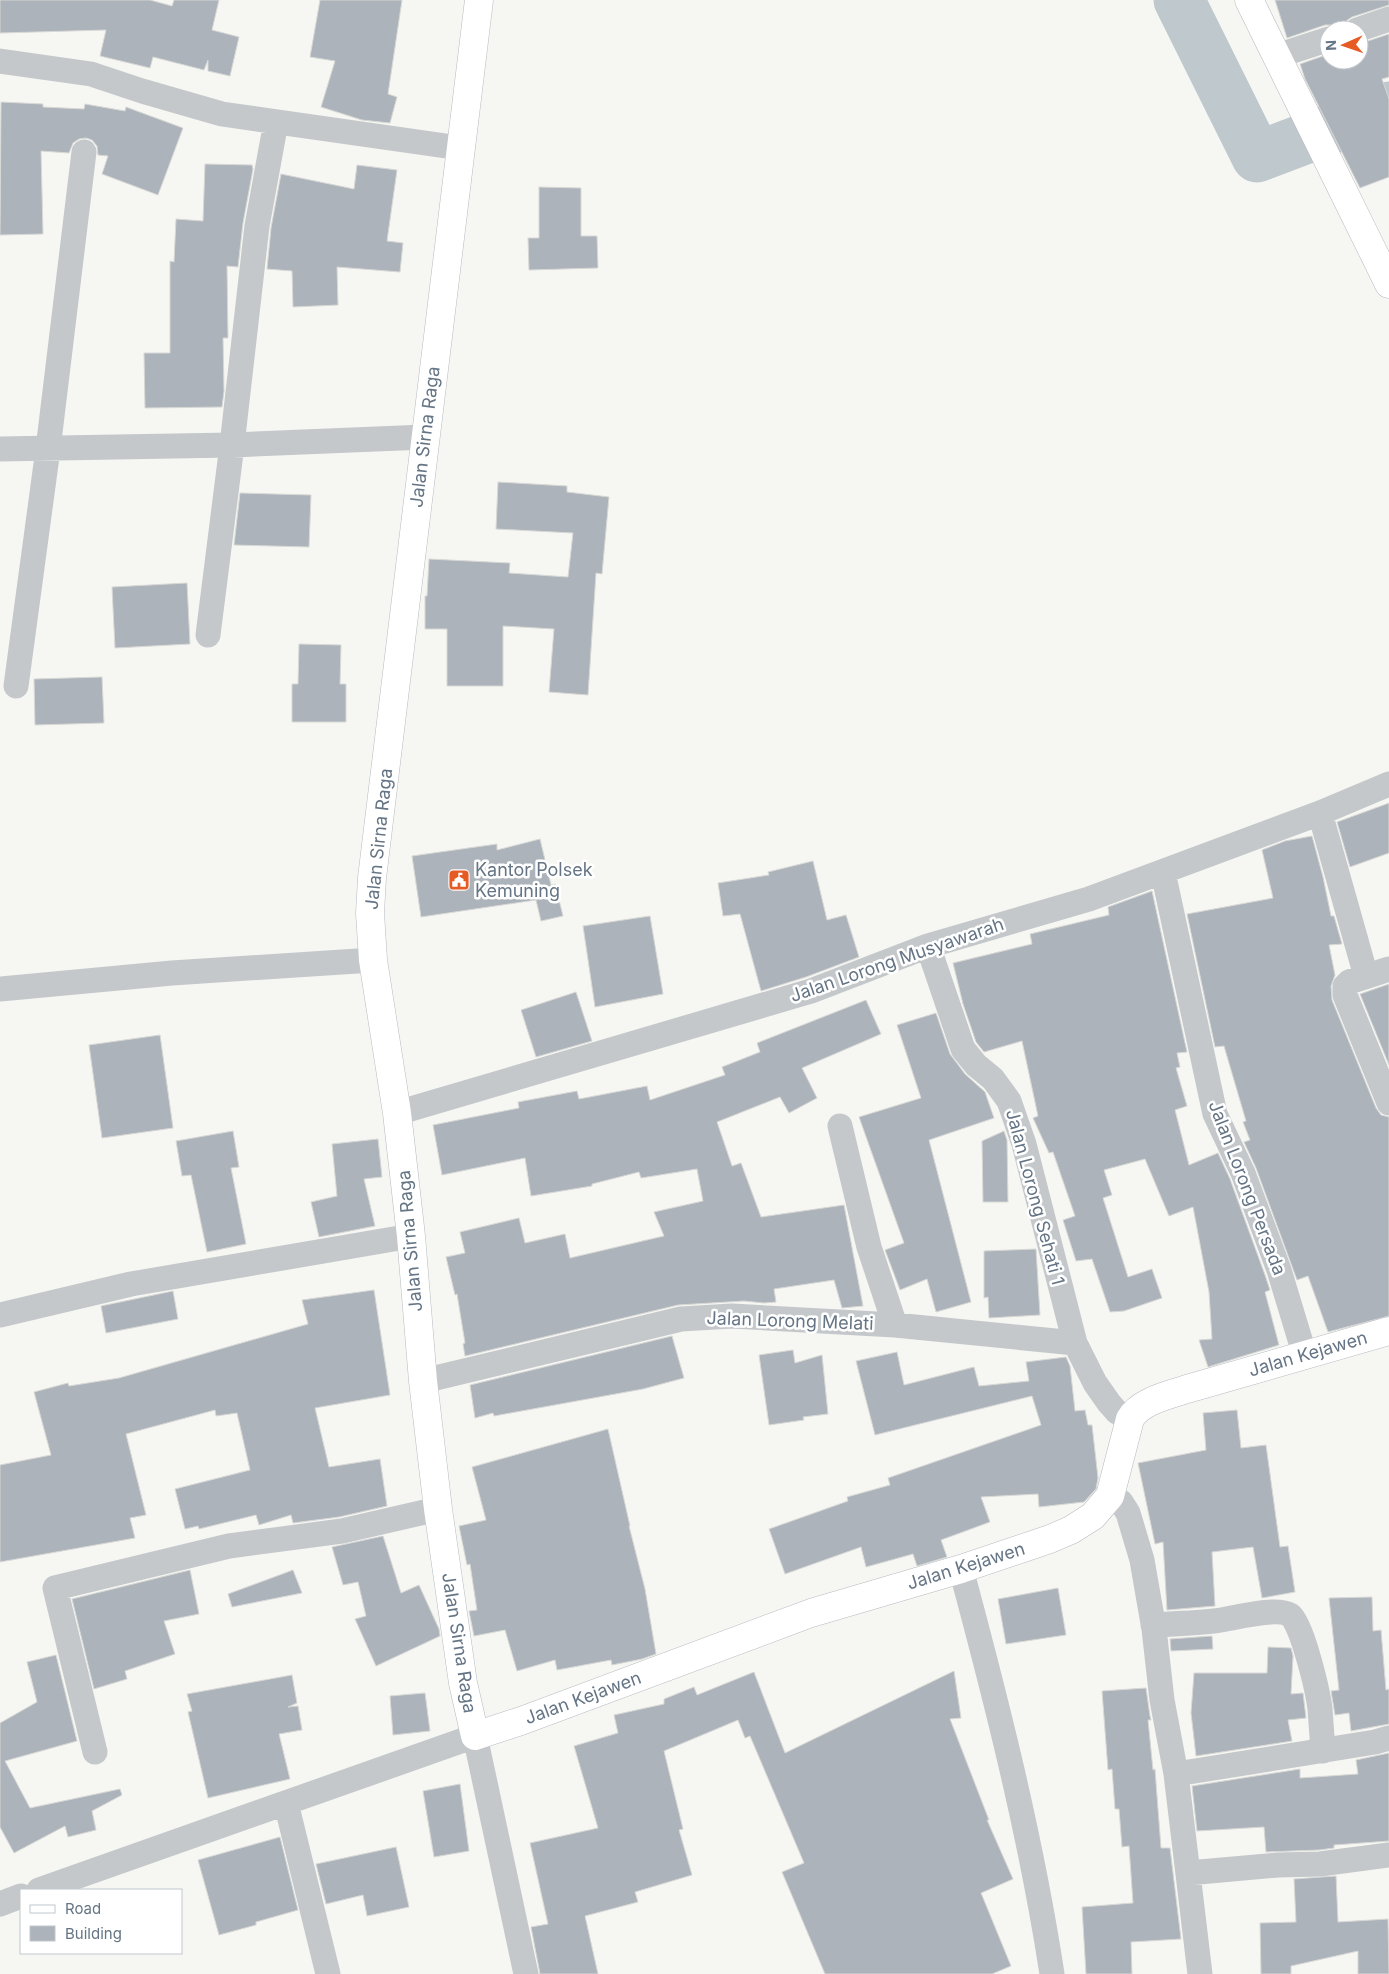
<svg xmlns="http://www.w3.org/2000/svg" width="1389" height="1974" viewBox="0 0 1389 1974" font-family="Inter,sans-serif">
	<rect width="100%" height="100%" fill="#f6f7f3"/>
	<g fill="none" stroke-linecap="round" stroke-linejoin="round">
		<path stroke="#bec8cd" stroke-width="51" d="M 1179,0 L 1257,157 L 1389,107"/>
	</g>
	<path fill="#acb3ba" stroke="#d8d8d6" d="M 0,0 L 150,0 L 172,6 L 174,0 L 219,0 L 212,30 L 239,37 L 230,76 L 208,71 L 208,60 L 204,70 L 153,57 L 150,68 L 100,56 L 106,30 L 0,33 Z
		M 320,0 L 402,0 L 388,94 L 397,97 L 390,123 L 362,120 L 321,107 L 335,61 L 310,57 Z
		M 1275,0 L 1389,0 L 1389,5 L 1352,17 L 1346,21 L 1343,30 L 1332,25 L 1325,25 L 1287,38 Z
		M 1389,34 L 1389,77 L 1382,79 L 1389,99 L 1389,177 L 1360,188 L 1305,79 L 1300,64 L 1329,54 L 1329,60 L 1359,60 L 1359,44 Z
		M 1,102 L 43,104 L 43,107 L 84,109 L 85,104 L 125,111 L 126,107 L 183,128 L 158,195 L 102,174 L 108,156 L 98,155 L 97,146 L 92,140 L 86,138 L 79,139 L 73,143 L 69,153 L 41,151 L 43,234 L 0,235 Z
		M 205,164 L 252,165 L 253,169 L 243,223 L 238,267 L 227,266 L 228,338 L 223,338 L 224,391 L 222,407 L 145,408 L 144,353 L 170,353 L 170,261 L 174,262 L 176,219 L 203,221 Z
		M 357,165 L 397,170 L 387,241 L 403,243 L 400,272 L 337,267 L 338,305 L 293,307 L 292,271 L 267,269 L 271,228 L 281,174 L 354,189 Z
		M 539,187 L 581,188 L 581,236 L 597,236 L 598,268 L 529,270 L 528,238 L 539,238 Z
		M 498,482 L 567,486 L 567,492 L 609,497 L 602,574 L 596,573 L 588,695 L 549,692 L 554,629 L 503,626 L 503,686 L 447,686 L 447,629 L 425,629 L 425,596 L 427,596 L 429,559 L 510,563 L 509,573 L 568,577 L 573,533 L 496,529 Z
		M 240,493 L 311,495 L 309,547 L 234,545 Z
		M 187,583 L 190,644 L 115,648 L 112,587 Z
		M 299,644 L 341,645 L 340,684 L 346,684 L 346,722 L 292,722 L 292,684 L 298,684 Z
		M 102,677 L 104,723 L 35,725 L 34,679 Z
		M 1389,803 L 1389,853 L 1350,867 L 1337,822 Z
		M 1312,836 L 1323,877 L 1331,916 L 1334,916 L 1342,944 L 1329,945 L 1335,975 L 1331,986 L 1332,1000 L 1376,1108 L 1381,1115 L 1389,1117 L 1389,1316 L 1328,1332 L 1308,1276 L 1297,1280 L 1256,1168 L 1244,1142 L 1250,1140 L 1243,1122 L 1246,1121 L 1224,1046 L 1215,1047 L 1187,914 L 1273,898 L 1262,850 L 1285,841 Z
		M 540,839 L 551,885 L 555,884 L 563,916 L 541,921 L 536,900 L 421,917 L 412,856 L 497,844 L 497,850 Z
		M 813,861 L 827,920 L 846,915 L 859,957 L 806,977 L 761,991 L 740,914 L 723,916 L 718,883 L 769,875 L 768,872 Z
		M 1152,891 L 1187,1052 L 1177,1053 L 1180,1067 L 1176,1068 L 1187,1106 L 1175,1110 L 1189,1165 L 1218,1153 L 1230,1179 L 1265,1275 L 1270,1290 L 1265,1292 L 1279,1345 L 1208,1367 L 1199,1340 L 1212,1339 L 1209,1292 L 1193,1207 L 1169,1216 L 1145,1159 L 1104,1170 L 1112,1195 L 1103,1198 L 1128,1277 L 1152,1269 L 1162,1298 L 1124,1311 L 1110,1312 L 1092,1259 L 1076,1261 L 1063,1220 L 1075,1216 L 1053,1152 L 1049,1153 L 1033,1118 L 1038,1116 L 1022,1041 L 984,1052 L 976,1042 L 963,1004 L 953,963 L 1032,944 L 1030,934 L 1109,915 L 1108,907 Z
		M 650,916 L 663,994 L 595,1007 L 583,926 Z
		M 1389,984 L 1389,1065 L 1360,994 Z
		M 576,992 L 592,1041 L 536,1057 L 521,1010 Z
		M 866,1000 L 881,1034 L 802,1068 L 817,1098 L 789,1113 L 780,1097 L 717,1122 L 732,1166 L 741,1163 L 761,1217 L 844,1205 L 863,1306 L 842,1308 L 834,1280 L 774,1289 L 776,1302 L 764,1303 L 744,1301 L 678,1305 L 465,1356 L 463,1344 L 465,1343 L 457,1294 L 455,1295 L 446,1257 L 465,1253 L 460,1232 L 519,1218 L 525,1243 L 565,1234 L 570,1258 L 664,1236 L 654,1212 L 703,1201 L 697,1169 L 641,1178 L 639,1172 L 592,1184 L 592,1186 L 531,1196 L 525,1158 L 442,1175 L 433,1125 L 519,1108 L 518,1102 L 577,1091 L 579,1099 L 647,1086 L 650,1100 L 725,1075 L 722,1067 L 760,1052 L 757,1043 Z
		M 936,1013 L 950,1054 L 965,1074 L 985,1092 L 994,1118 L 929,1140 L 971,1302 L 936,1312 L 927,1279 L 900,1290 L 885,1250 L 904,1243 L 859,1117 L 921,1098 L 897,1025 Z
		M 160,1035 L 173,1128 L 102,1138 L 89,1045 Z
		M 233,1131 L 239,1167 L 231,1168 L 246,1244 L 207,1252 L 191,1175 L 182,1176 L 176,1141 Z
		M 1004,1131 L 1007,1140 L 1008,1202 L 983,1202 L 982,1141 Z
		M 378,1139 L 382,1177 L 364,1179 L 375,1226 L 319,1237 L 311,1202 L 337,1196 L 332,1144 Z
		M 1036,1249 L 1040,1315 L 989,1318 L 988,1297 L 984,1298 L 984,1251 Z
		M 374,1290 L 390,1395 L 315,1408 L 329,1467 L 380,1459 L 387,1506 L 339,1517 L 293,1523 L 291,1515 L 259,1525 L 256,1515 L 199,1529 L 198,1526 L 185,1529 L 175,1489 L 250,1470 L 237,1413 L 216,1416 L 215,1410 L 126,1434 L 146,1515 L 130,1518 L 135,1538 L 0,1562 L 0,1465 L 51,1455 L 34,1392 L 68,1383 L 69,1386 L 119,1378 L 308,1324 L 302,1300 Z
		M 173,1291 L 178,1319 L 106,1333 L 101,1306 Z
		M 672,1336 L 684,1378 L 643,1389 L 494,1416 L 493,1413 L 475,1418 L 470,1385 Z
		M 793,1350 L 795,1363 L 822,1355 L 828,1414 L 803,1417 L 804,1420 L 769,1425 L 759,1355 Z
		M 897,1352 L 904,1385 L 974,1367 L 979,1386 L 1029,1381 L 1026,1362 L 1066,1357 L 1070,1366 L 1075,1411 L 1085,1410 L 1088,1425 L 1092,1425 L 1098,1478 L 1096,1489 L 1084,1502 L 1039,1507 L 1038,1494 L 981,1497 L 990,1522 L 941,1540 L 947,1557 L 917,1566 L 913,1554 L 866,1567 L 861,1547 L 785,1574 L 769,1529 L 848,1501 L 847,1497 L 890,1485 L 888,1478 L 1041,1425 L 1032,1396 L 875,1435 L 856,1361 Z
		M 1237,1410 L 1241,1448 L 1266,1445 L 1280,1547 L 1288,1546 L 1295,1592 L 1262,1598 L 1253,1547 L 1212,1552 L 1215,1606 L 1167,1610 L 1163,1542 L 1155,1544 L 1138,1463 L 1206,1450 L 1203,1413 Z
		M 608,1429 L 630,1526 L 629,1526 L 645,1589 L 656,1654 L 642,1659 L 612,1665 L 611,1660 L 557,1670 L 555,1660 L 517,1671 L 505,1630 L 474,1636 L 469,1611 L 477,1610 L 470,1564 L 467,1565 L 459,1526 L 486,1520 L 472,1467 Z
		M 383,1536 L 401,1593 L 419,1585 L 439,1629 L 440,1636 L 376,1666 L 355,1619 L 366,1616 L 358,1582 L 343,1585 L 332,1547 Z
		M 190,1570 L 199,1614 L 164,1621 L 175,1654 L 125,1671 L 127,1679 L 94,1689 L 72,1599 Z
		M 293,1570 L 302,1593 L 232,1607 L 228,1594 Z
		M 1058,1588 L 1066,1635 L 1006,1644 L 998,1599 Z
		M 1372,1597 L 1373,1631 L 1381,1630 L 1386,1690 L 1389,1689 L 1389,1724 L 1351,1731 L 1349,1713 L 1335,1715 L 1331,1691 L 1339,1690 L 1329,1598 Z
		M 1212,1636 L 1213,1649 L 1171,1651 L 1170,1639 Z
		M 1268,1647 L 1291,1648 L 1293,1656 L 1291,1694 L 1303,1693 L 1306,1718 L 1288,1720 L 1292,1741 L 1196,1756 L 1191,1713 L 1194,1673 L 1267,1673 Z
		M 56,1655 L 77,1741 L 5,1761 L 30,1808 L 120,1789 L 122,1795 L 92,1811 L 96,1830 L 68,1837 L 65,1826 L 14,1853 L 0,1827 L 0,1723 L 37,1702 L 27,1662 Z
		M 954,1671 L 961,1718 L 950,1719 L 989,1820 L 987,1820 L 1013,1879 L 981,1893 L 1011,1966 L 992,1974 L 825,1974 L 782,1872 L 804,1863 L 750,1736 L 745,1738 L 738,1720 L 664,1751 L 683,1829 L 679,1830 L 692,1875 L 635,1892 L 638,1902 L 585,1916 L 598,1974 L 540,1974 L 531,1927 L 548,1924 L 530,1843 L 598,1828 L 574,1746 L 618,1733 L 614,1715 L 664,1704 L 664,1699 L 694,1687 L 697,1695 L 754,1672 L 785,1753 Z
		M 292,1675 L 297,1703 L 288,1707 L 298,1706 L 302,1730 L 279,1734 L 290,1779 L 208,1798 L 188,1712 L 192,1711 L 187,1694 Z
		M 1146,1688 L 1150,1716 L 1151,1720 L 1148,1720 L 1153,1770 L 1155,1769 L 1161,1848 L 1170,1848 L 1181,1939 L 1131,1942 L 1132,1974 L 1086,1974 L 1082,1907 L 1133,1903 L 1129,1846 L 1122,1847 L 1119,1809 L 1115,1809 L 1112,1769 L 1108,1770 L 1102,1691 Z
		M 425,1693 L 430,1731 L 393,1735 L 390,1696 Z
		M 1389,1753 L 1389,1841 L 1334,1845 L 1334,1848 L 1319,1850 L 1266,1852 L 1264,1827 L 1197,1831 L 1192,1786 L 1300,1769 L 1300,1778 L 1358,1774 L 1356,1760 Z
		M 460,1784 L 469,1851 L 434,1857 L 423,1791 Z
		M 280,1837 L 298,1910 L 256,1922 L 256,1925 L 219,1935 L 198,1860 Z
		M 396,1847 L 409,1907 L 367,1916 L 363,1895 L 326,1904 L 316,1864 Z
		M 1336,1876 L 1338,1922 L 1388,1919 L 1389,1974 L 1358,1974 L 1358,1951 L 1291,1966 L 1291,1974 L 1261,1974 L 1260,1923 L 1296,1922 L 1294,1879 Z"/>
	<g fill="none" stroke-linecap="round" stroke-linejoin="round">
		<g stroke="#b6bbc0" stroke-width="29">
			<path id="secondary" d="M 479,0 L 372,878 L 370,913 L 373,960 L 397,1113 L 411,1236 L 423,1381 L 438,1509 L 463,1683 L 475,1736 L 521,1721 L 811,1613 L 961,1569 L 1050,1539 L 1071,1530 L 1093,1516 L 1110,1496 L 1130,1419 C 1140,1401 1169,1395 1187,1389 L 1389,1331
				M 1249,0 L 1389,284"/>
		</g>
		<path stroke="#c4c8cb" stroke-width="25" d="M 1357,30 L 1389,19
			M 1277,56 L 1329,39
			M 0,61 L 91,74 L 142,91 L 222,114 L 460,148
			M 0,449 L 232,445 L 425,437
			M 208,635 L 232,445 L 257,226 L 276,122
			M 16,686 L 48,449 L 84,152
			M 1320,813 L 1366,976
			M 1163,872 L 1215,1114 L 1243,1173 L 1279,1270 L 1305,1356
			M 928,946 L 963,1049 L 976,1065 L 993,1079 L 1009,1101 L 1024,1144 L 1075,1343 L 1095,1383 L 1109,1403 L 1117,1412 L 1130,1419
			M 1389,969 L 1349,982 L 1345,986 L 1345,995 L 1389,1103
			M 0,989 L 172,973 L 373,960
			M 397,1113 L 811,991 L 928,946 L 1089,899 L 1320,813 L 1389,784
			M 840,1126 L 869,1247 L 895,1325
			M 0,1315 L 131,1284 L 411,1236
			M 423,1381 L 681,1319 L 732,1316 L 895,1325 L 1075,1343
			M 1110,1496 L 1121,1502 L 1128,1513 L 1142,1560 L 1154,1629 L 1162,1700 L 1176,1774 L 1200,1974
			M 961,1569 C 997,1703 1031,1837 1052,1974
			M 1153,1625 C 1173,1624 1194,1623 1214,1621 C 1232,1619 1275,1606 1290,1615 C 1302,1623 1318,1692 1320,1709 C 1321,1722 1322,1737 1323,1751
			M 95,1752 L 55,1588 L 229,1546 L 342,1531 L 438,1509
			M 1176,1774 L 1375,1742 L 1389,1738
			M 286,1803 L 328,1974
			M 1188,1873 L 1278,1865 L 1320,1864 L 1389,1855
			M 39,1890 L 475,1736 L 526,1974
			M 0,1904 L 21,1896"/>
		<use href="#secondary" stroke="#fff" stroke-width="28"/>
	</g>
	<defs>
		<g id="civic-square" transform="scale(1.125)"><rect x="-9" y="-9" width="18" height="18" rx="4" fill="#e65a24" stroke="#fff"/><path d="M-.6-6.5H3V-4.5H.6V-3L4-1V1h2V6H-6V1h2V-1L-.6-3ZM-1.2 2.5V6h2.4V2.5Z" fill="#fff"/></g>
	</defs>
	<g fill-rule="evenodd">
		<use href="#civic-square" x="459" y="880"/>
	</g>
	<g text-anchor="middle" stroke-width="5" stroke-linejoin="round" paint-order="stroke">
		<g font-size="18" fill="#657585" stroke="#fff">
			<text transform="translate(425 437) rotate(-83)" y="6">Jalan Sirna Raga</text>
			<text transform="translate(379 839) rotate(-84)" y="6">Jalan Sirna Raga</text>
			<text transform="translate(897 960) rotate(-19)" y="6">Jalan Lorong Musyawarah</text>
			<text transform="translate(1247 1188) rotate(69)" y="6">Jalan Lorong Persada</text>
			<text transform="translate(1035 1197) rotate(75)" y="6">Jalan Lorong Sehati 1</text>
			<text transform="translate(410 1241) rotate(-95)" y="6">Jalan Sirna Raga</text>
			<text transform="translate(790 1321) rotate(2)" y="6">Jalan Lorong Melati</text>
			<text transform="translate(1308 1354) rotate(-16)" y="6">Jalan Kejawen</text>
			<text transform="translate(966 1566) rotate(-17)" y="6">Jalan Kejawen</text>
			<text transform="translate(459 1643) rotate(81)" y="6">Jalan Sirna Raga</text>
			<text transform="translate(583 1698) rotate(-20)" y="6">Jalan Kejawen</text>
		</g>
		<g font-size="18" fill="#657585" stroke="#fff" text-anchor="start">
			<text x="475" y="876">Kantor Polsek<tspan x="475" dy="21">Kemuning</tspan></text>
		</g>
	</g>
	<rect x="20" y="1889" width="162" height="65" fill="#ffffff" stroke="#c1c8ce"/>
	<rect x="30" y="1905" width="25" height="8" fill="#ffffff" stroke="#c1c8ce"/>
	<text x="65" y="1914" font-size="15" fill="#657585">Road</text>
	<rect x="30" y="1926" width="25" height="15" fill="#acb3ba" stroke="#c1c8ce"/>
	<text x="65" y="1939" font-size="15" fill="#657585">Building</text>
	<g transform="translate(1344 45) rotate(268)"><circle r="24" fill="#ffffff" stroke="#c1c8ce"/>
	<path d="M0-4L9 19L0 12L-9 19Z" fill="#e65a24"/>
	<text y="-8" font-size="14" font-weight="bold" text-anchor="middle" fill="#657585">N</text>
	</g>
</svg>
